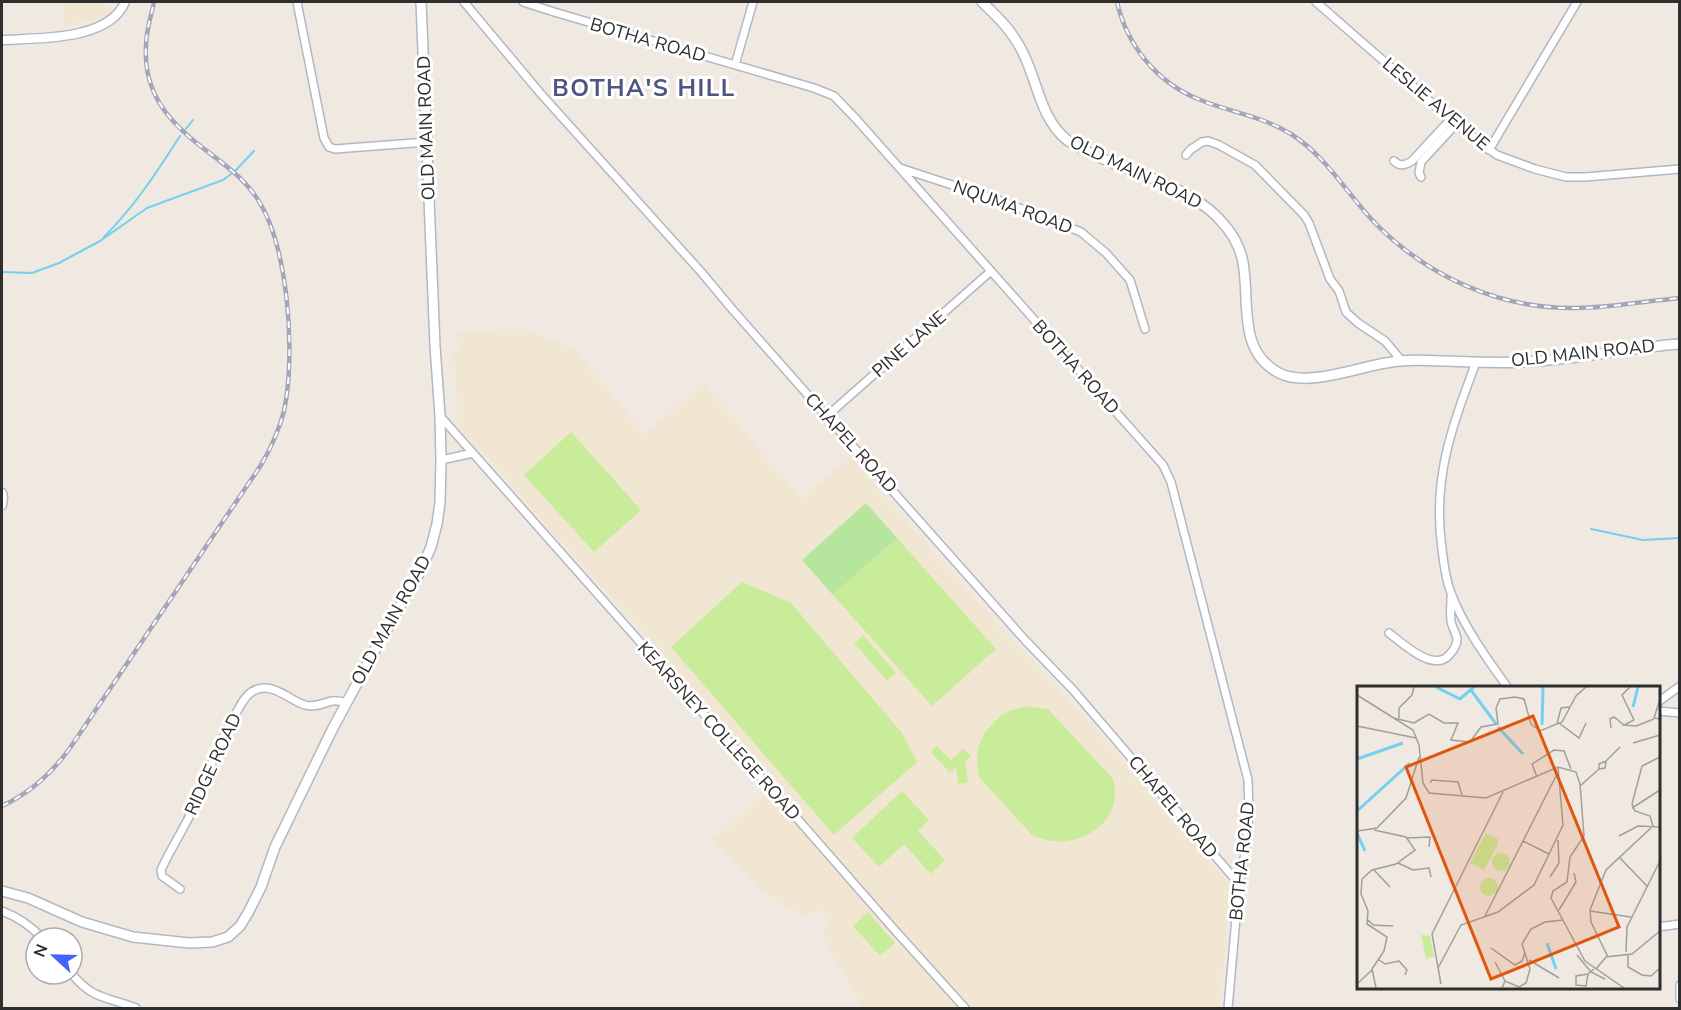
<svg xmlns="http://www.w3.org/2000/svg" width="1681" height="1010" viewBox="0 0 1681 1010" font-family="'Nunito Sans',sans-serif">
	<rect width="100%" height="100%" fill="#efe9e1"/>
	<path fill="#f0e6d1" d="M 70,2 L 94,2 L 110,8 L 110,16 L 64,26 L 62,3 Z
		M 524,329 L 574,349 L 645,434 L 703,383 L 802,499 L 850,457 L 971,595 L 1122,758 L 1231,887 L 1220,1008 L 863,1008 L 822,937 L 828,917 L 819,910 L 803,917 L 764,892 L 712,840 L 778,783 L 521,497 L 492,462 L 458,427 L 454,352 L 458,352 L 457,331 Z"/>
	<path fill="#b6e59e" d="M 866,503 L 897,538 L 833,595 L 802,560 Z"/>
	<path fill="#c9ec9a" d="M 571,432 L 641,510 L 594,552 L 524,475 Z
		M 897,538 L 996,649 L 932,706 L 833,595 Z
		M 742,582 L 791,603 L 902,733 L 917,762 L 834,835 L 671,647 Z
		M 863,635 L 896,673 L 887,681 L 854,643 Z
		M 1026,706 L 1048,709 L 1113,779 C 1126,826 1071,855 1032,835 L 979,777 L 977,765 L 978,749 L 984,733 L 1000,716 L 1009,711 Z
		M 937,746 L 951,760 L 963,749 L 971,756 L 965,762 L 968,783 L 958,784 L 956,766 L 950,773 L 931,752 Z
		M 902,791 L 929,820 L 918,831 L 945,860 L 931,874 L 904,844 L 879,867 L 852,838 Z
		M 868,912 L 895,943 L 880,956 L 853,926 Z"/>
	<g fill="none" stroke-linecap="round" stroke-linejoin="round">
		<path stroke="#75cff0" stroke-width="2" d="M 185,130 L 193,120
			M 235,171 L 254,151
			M 104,237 C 134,207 157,172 180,136
			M 2,272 L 32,273 L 59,263 L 100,241 L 147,208 L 223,180 L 231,174
			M 1591,529 L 1643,540 L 1680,538"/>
		<g stroke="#b4b7c1" stroke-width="10">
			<path id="minor" d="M 297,2 L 324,138 L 329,147 L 335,149 L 427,142
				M 464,2 L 541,94 L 702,273 L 732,309 L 859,453 L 1025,640 L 1074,691 L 1239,884
				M 523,2 L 554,12 L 814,88 L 834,96 L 857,120 L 1163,465 L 1171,482 L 1248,780 L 1249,811 L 1246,848 L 1239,884 L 1228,1008
				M 1316,2 L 1456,124 L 1497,155 L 1535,169 L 1566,177 L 1585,177 L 1680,169
				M 735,65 L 753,2
				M 1489,150 L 1577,2
				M 1186,155 L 1190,150 L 1202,142 L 1208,141 L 1219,145 L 1255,165 L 1304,215 L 1309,223 L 1330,279 L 1339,291 L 1346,312 L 1358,323 L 1385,341 L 1401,360
				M 1394,161 C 1400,167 1405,165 1412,161 L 1451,119
				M 900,168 L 1001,201 L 1081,232 L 1106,253 L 1130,280 L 1145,329
				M 1421,177 L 1419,173 L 1421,162 L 1456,124
				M 1476,362 C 1452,427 1432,478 1442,549 C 1444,565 1446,582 1453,598 C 1466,630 1488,660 1508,688
				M 440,416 L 710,721 L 767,784 L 892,927 L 965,1008
				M 827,416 L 991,271
				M 441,460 L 473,453
				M 1389,633 C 1402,643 1434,673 1449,655 C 1453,651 1457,645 1457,639 C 1456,633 1452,627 1451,621 C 1450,613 1451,605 1451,597
				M 1658,702 L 1680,686
				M 1658,711 L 1680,713
				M 180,889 L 162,876 L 161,870 C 169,852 180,835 189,817 C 205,780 219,742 239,708 C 243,700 250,691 258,689 C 276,684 290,701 305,705 C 315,708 323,703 332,701 C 336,700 341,702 346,702
				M 2,911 C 18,917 30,925 42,938
				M 1658,927 L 1680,924
				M 72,974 C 93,1000 108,997 136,1008
				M 1680,985 L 1680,999"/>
		</g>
		<g stroke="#b4b7c1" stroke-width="11">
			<path id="tertiary" d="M 2,40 C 37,38 109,41 125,2
				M 2,493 L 3,497 L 2,505"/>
		</g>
		<g stroke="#b4b7c1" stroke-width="12">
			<path id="secondary" d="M 982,2 C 999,18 1014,33 1024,55 C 1038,84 1041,119 1067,140 C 1079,149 1095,155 1108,161 C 1149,178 1199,191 1227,228 C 1236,239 1243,255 1244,270 C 1249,306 1239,352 1279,373 C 1310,389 1366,363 1400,361 C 1416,359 1431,361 1446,361 C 1476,362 1508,364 1538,361 C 1585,358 1632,347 1680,344
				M 2,891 L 28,898 L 82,922 L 133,937 L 189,943 L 212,942 L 228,937 L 240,926 L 248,913 L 261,887 L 275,847 L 332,730 L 376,648 L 420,572 L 431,547 L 437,524 L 440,503 L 441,460 L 440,416 L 435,346 L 421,2"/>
		</g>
		<use href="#minor" stroke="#fff" stroke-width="7"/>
		<use href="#tertiary" stroke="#fff" stroke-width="8"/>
		<use href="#secondary" stroke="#fff" stroke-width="9"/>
		<g stroke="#a3a6b8" stroke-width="4.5">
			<path id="rail" d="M 1117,2 C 1127,45 1156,82 1198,99 C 1229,112 1262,116 1291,134 C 1327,157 1347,194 1375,223 C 1428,277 1500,309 1575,308 C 1610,308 1645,301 1680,298
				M 2,806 C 30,793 52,773 70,748 L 261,465 C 271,448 279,430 284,411 C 296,355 289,241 254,194 C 240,175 221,162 203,148 C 169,122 143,93 146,46 C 146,31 151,16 154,2"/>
		</g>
		<use href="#rail" stroke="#fff" stroke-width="2" stroke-dasharray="7" stroke-linecap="butt"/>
	</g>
	<g text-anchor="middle" stroke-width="6" stroke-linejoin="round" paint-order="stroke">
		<g font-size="18" fill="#2e2e2e" stroke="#fff">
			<text transform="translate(648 40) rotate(16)" y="6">BOTHA ROAD</text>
			<text transform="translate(1436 104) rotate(40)" y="6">LESLIE AVENUE</text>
			<text transform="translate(426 128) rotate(-92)" y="6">OLD MAIN ROAD</text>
			<text transform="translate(1136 172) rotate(26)" y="6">OLD MAIN ROAD</text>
			<text transform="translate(1013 207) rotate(20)" y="6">NQUMA ROAD</text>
			<text transform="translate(909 344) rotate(-41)" y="6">PINE LANE</text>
			<text transform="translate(1583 353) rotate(-6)" y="6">OLD MAIN ROAD</text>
			<text transform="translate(1076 367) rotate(48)" y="6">BOTHA ROAD</text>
			<text transform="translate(851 443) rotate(48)" y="6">CHAPEL ROAD</text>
			<text transform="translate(391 620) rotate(-61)" y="6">OLD MAIN ROAD</text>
			<text transform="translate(719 731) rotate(48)" y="6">KEARSNEY COLLEGE ROAD</text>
			<text transform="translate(213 764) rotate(-65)" y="6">RIDGE ROAD</text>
			<text transform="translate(1173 807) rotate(50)" y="6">CHAPEL ROAD</text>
			<text transform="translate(1242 861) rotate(-84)" y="6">BOTHA ROAD</text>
		</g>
		<g font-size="24" font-weight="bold" letter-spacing="1.5" fill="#4d5680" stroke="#fff">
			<text x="644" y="96">BOTHA'S HILL</text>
		</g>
	</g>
	<g transform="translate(1357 686)">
		<rect width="303" height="303" fill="#efe9e1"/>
		<path d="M 129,147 L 141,153 L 140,160 L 127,184 L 113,177 ZM135 176a9 9 0 1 1 18 0a9 9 0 1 1-18 0ZM123 201a9 9 0 1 1 18 0a9 9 0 1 1-18 0ZM 64,249 L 73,250 L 77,271 L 69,272 Z" fill="#c9ec9a"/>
		<path fill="none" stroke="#75cff0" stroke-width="3" d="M 79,1 L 103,13 L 117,1M 114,4 L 139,38M 276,21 L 281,1M 185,39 L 186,1M 141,41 L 166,68M 0,73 L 46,57M 0,125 L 53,77M 0,147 L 8,165M 190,257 L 199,283"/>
		<path fill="none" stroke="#a29e99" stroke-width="1.5" d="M 273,1 L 265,9 L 277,34 L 267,39 L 279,40 L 297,33M 0,9 L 56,44 L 62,59 L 66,97 L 72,107 L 129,112 L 201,81 L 219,86 L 223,98 L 227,150 L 213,171 L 210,196 L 196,205 L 194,212 L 228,275 L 267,302M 303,13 L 297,32 L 303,33M 37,32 L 57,37 L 72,28 L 87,37 L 101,37 L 94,54 L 113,56 L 124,41 L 141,38 L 139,22 L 143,13 L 158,11 L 167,13 L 174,38 L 183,45 L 205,36 L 219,10 L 229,1M 42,32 L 42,22 L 55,9 L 57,1M 202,37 L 222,52 L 229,37M 200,38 L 204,22 L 212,21M 0,40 L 59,52M 254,42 L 253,33 L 257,31 L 267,39M 276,57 L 303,49M 249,75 L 263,61M 180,91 L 175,78 L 197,64 L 207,65 L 214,83M 73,97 L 75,94 L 101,96 L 105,109M 223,100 L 242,83 L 242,78 L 249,75 L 248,82 L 242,83M 275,122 L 303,104M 17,144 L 49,151 L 58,164 L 39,178 L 15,184 L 5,193 L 4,208 L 11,225 L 10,238 L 30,251 L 27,265 L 15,283 L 19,302M 0,145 L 20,142 L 49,112 L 62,71M 262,150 L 281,140 L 303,141M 49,152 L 73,151 L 72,161M 166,155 L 192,168M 263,172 L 290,200M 41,177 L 56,184 L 72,182 L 74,191M 17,184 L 33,201M 193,191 L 202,177 L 201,154M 202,224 L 219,196 L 217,187M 233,225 L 274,231M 128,230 L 201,86M 11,234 L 16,239 L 36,240M 134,262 L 158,279 L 165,275 L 168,267M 269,266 L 270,241 L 303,175M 271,268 L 271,281 L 285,289 L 294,290 L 303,282M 220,269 L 234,286 L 248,293M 251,271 L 234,236 L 233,224 L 249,184 L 296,140 L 293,130 L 278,125 L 275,118 L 285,80 L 303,71M 21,273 L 28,278 L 42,275 L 50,284 L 48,289M 172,274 L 202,292M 138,276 L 148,295M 81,282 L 104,239 L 141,226 L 177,199 L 206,139 L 201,81M 239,283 L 249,271 L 275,268 L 303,245M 231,288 L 219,290 L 219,299 L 229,300 L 231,288 L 237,283M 83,295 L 84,298 L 75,248 L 146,106M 1,297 L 15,284M 145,302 L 148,295 L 162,301 L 169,297 L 173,283 L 165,258 L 174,243 L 188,236 L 206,234"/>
		<path fill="#df570e" fill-opacity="0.15" stroke="#df570e" stroke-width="3" d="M 176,30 L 262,241 L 134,293 L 49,81 Z"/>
		<rect width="303" height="303" fill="none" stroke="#2e2e2e" stroke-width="3"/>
	</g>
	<rect width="1681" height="1010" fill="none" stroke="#2e2e2e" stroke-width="6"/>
	<g transform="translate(54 956) rotate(292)"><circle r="28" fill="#ffffff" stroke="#ababab" stroke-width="1.5"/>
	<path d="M0-4.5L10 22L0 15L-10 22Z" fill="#4264fb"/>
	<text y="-9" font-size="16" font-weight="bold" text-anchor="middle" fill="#2e2e2e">N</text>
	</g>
</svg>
